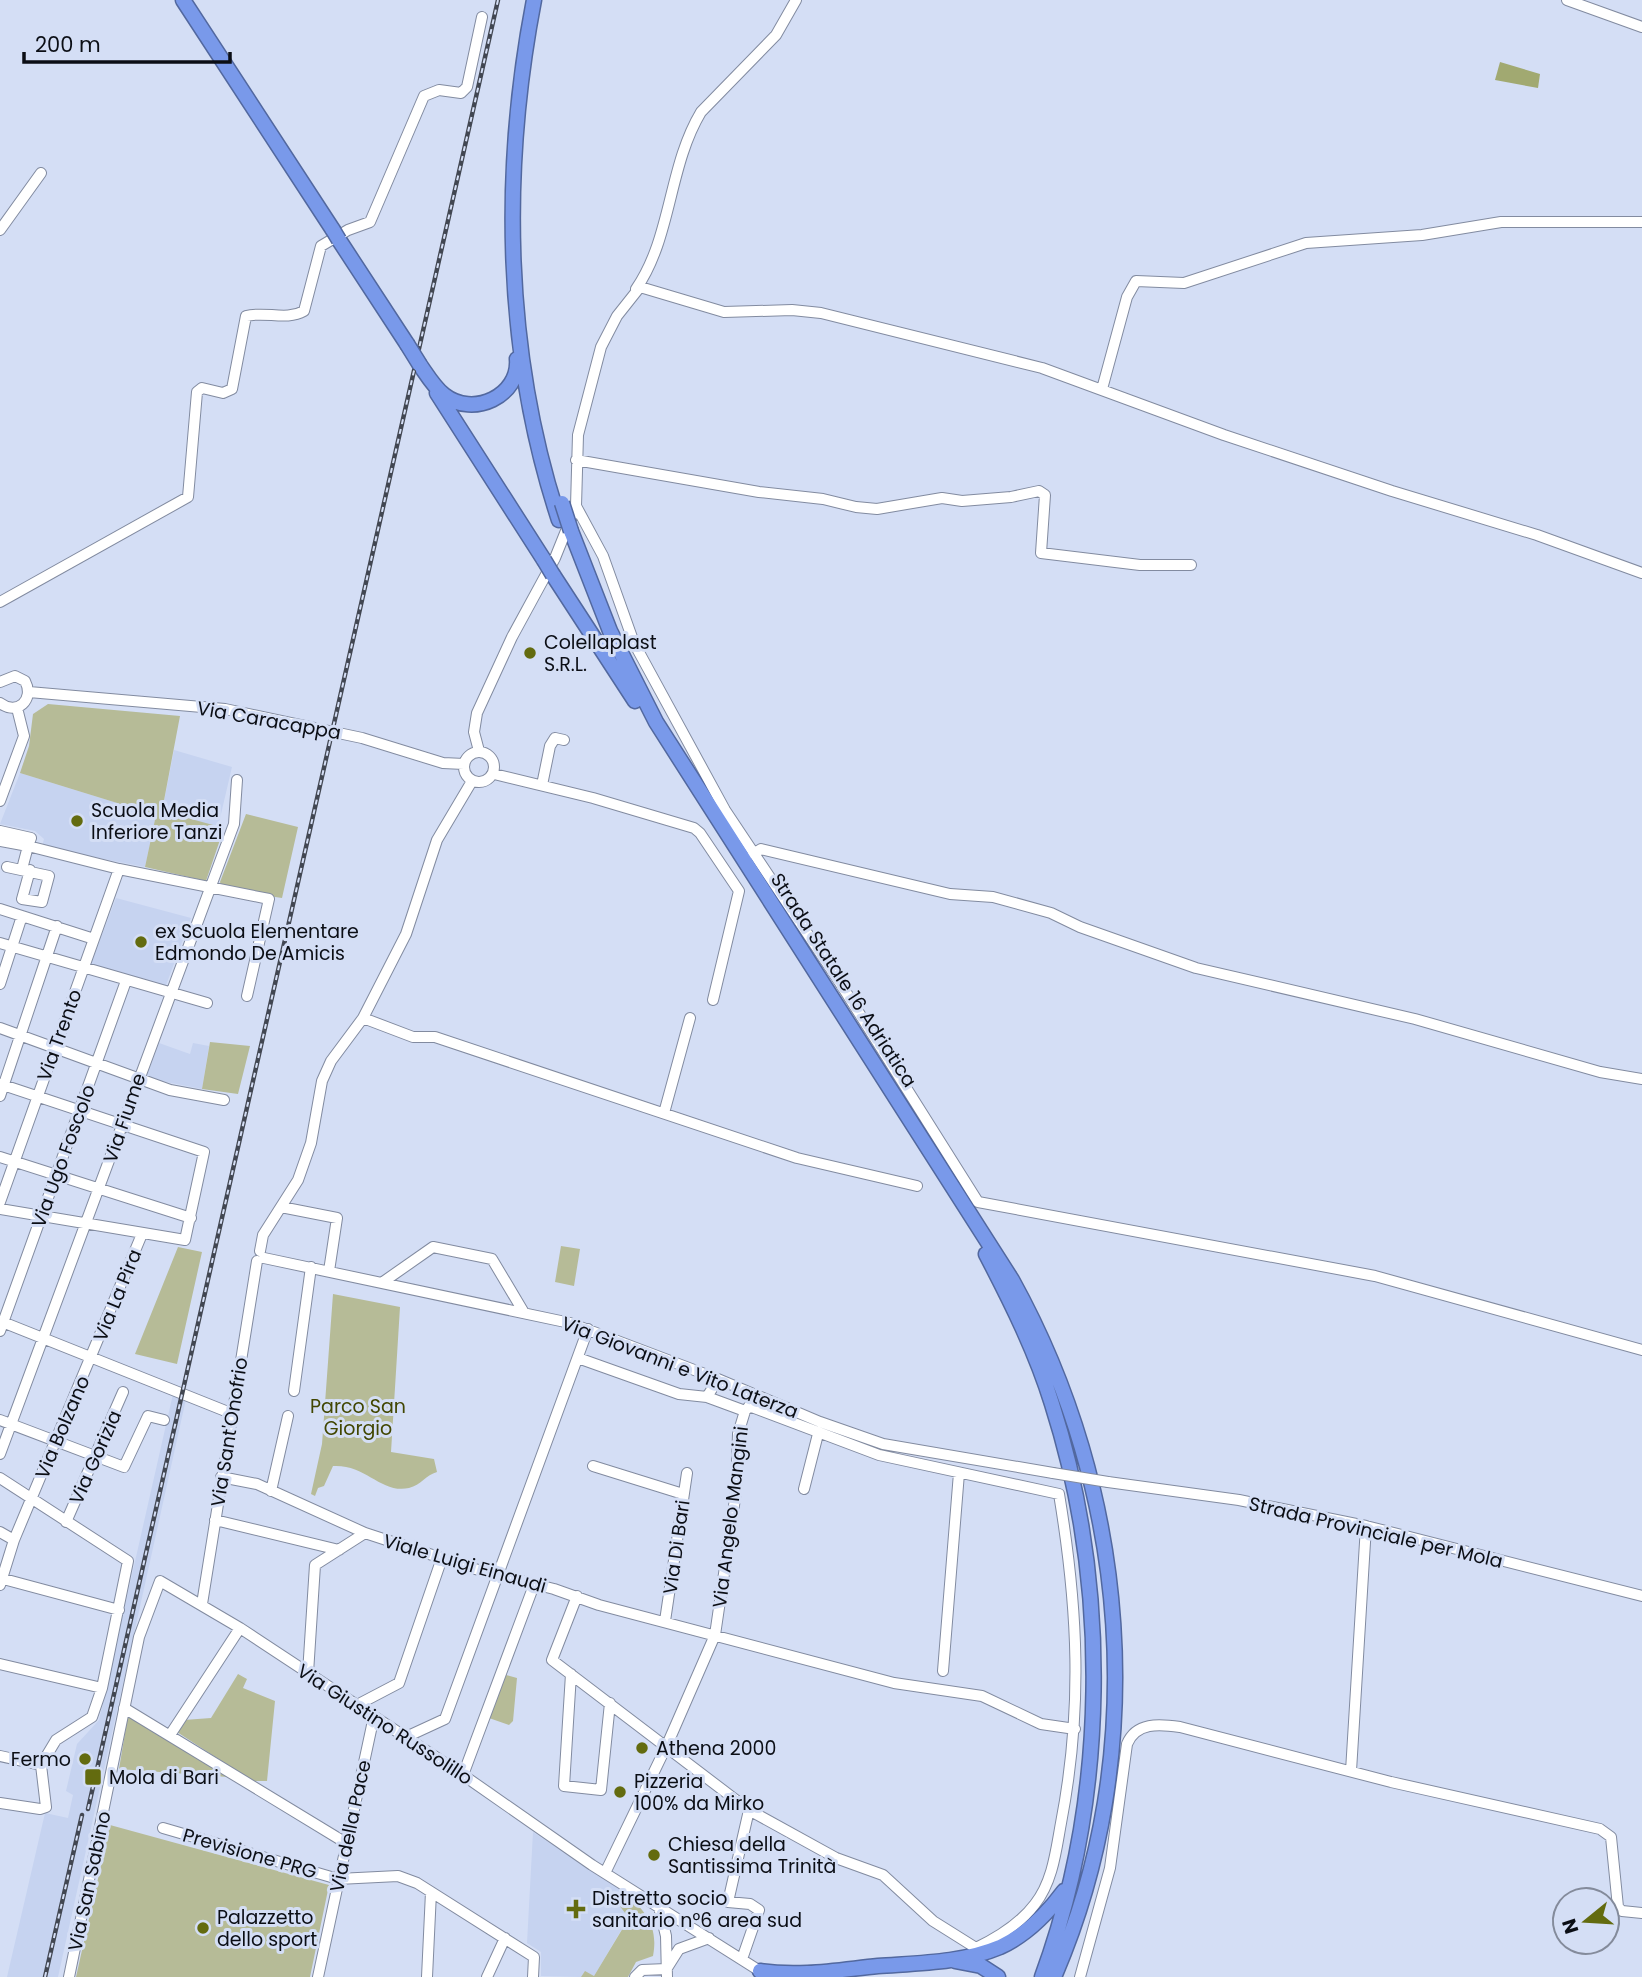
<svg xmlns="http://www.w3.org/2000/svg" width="1642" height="1977" viewBox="0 0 1642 1977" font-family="Poppins,sans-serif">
	<rect width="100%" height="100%" fill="#d4def5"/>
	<path fill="#c6d3f0" d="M 174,750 L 232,767 L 218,827 L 162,812 Z
		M 20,773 L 156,815 L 145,867 L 42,847 L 44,839 L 35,831 L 0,824 Z
		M 116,898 L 191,918 L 165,988 L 90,966 Z
		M 159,1043 L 190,1054 L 193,1043 L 209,1046 L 202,1089 L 146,1078 Z
		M 173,1394 L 186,1399 L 58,1977 L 7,1977 L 45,1813 L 68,1818 L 73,1795 L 66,1791 L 77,1744 L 99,1720 Z
		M 533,1832 L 622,1890 L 615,1900 L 629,1917 L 594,1976 L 585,1972 L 581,1977 L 541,1976 L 541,1952 L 527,1943 Z"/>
	<path fill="#b6bb97" d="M 48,704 L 180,716 L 162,811 L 224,828 L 206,881 L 145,867 L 156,815 L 20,773 L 29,746 L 33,714 Z
		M 246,814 L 298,827 L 282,898 L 222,889 L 220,882 Z
		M 210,1042 L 250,1046 L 238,1094 L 202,1089 Z
		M 561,1246 L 580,1249 L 574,1286 L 555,1282 Z
		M 178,1247 L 202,1252 L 177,1364 L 135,1354 Z
		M 333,1294 L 400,1307 L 391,1452 L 434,1459 L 437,1472 C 426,1475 421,1485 409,1488 C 381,1494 366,1464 333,1466 L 324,1486 L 318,1488 L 315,1496 L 311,1494 L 322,1444 Z
		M 238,1674 L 247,1679 L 243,1688 L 275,1701 L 267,1781 L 252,1781 L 177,1732 L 184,1720 L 211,1718 Z
		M 506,1675 L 517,1678 L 513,1721 L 509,1725 L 489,1718 Z
		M 128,1715 L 228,1777 L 119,1769 Z
		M 110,1825 L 329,1885 L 310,1977 L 76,1977 Z
		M 622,1890 C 644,1910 659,1924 653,1956 L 636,1962 L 628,1977 L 581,1977 L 585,1971 L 594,1976 L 629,1918 L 615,1900 Z"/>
	<path fill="#a1a971" d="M 1500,62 L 1540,74 L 1538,88 L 1495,80 Z"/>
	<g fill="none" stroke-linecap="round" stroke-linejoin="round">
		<g stroke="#828ba0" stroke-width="12">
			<path id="minor" d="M 1567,0 L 1642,27
				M 0,230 L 41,173
				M 636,289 C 672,237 668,167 701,112 L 776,35 L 796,0
				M 1102,389 L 1127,297 L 1136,281 L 1184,283 L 1306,243 L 1422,235 L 1501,222 L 1642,222
				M 576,460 L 759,492 L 823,499 L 856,507 L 877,509 L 942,498 L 962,501 L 1011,497 L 1039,491 L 1045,495 L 1041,553 L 1140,565 L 1191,565
				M 576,506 L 603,556 L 634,643 L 725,810 L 837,978 L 978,1202 L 1375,1276 L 1642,1350
				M 0,602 L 188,497 L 197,392 L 202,388 L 223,393 L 232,389 L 246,316 C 266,311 286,321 304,311 L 321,246 L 348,230 L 370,222 L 424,96 L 439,90 L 461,93 L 467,87 L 482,17
				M 0,682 L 15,676 L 25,681 C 35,700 17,716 0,703
				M 29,692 L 225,709 L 362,738 L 443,763 L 464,764
				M 479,751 L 474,732 L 477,713 L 512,637 L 555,558 L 576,506 L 578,435 L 601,347 L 617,316 L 640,287 L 724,312 L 792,310 L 821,313 L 1042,368 L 1224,435 L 1392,491 L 1537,535 L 1642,573
				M464 767a15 15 0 1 1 30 0a15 15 0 1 1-30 0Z
				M 494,774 L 593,798 L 694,828 L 700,833 L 739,891 L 713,1000
				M 542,785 L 550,746 L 555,738 L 564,740
				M 0,801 L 24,736 L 17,708
				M 0,831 L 31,838 L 28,846 L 0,841
				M 753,854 L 761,849 L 950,894 L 993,897 L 1051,913 L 1080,927 L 1196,968 L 1415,1019 L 1600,1072 L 1642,1079
				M 7,867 L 49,876 L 42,902 L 22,899 L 30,870
				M 22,869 L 28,846 L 119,869 L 269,899 L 247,996
				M 0,909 L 94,939
				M 0,943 L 207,1003
				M 0,984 L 22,916
				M 363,1018 L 413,1037 L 435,1037 L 797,1158 L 917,1186
				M 0,1028 L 170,1090 L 224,1100
				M 0,1084 L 204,1152 L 185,1240 L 0,1209
				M 0,1096 L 57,926
				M 664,1113 L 690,1018
				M 0,1157 L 191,1218
				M 0,1202 L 119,869
				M 281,1207 L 337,1218 L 329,1271
				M 260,1251 L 263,1235 L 298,1180 L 311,1143 L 322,1081 L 331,1061 L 363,1018 L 406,934 L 437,840 L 472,781
				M 264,1258 L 570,1323 L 718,1379 L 820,1422 L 883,1444 L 1053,1473
				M 383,1282 L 433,1247 L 492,1259 L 523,1311
				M 0,1321 L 233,1414
				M 0,1331 L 126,981
				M 578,1358 L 679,1394 L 707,1397 L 745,1411
				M 294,1391 L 311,1267
				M 707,1397 L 718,1379
				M 0,1420 L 124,1467 L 148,1416 L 164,1420
				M 0,1454 L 234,824 L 237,780
				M 593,1466 L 683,1494
				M 221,1477 L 257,1484 L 365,1533 L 475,1569 L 554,1589 L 599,1605 L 894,1683 L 982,1696 L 1041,1724 L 1075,1729
				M 0,1478 L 128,1561 L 102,1688 L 92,1717 L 56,1740 L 41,1765 L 46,1807 L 40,1809 L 0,1803
				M 1108,1482 L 1239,1500 L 1366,1526 L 1642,1596
				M 804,1489 L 818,1434
				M 271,1491 L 288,1416
				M 215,1520 L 339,1550
				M 66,1522 L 123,1392
				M 0,1532 L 14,1540
				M 0,1578 L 119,1610
				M 0,1585 L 14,1540 L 142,1234
				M 577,1596 L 552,1660 L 749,1810 L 836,1858 L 883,1875 L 933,1921 L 976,1948 C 999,1937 1020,1924 1035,1904 C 1053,1881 1056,1850 1061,1823 C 1083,1709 1078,1608 1059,1494 L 879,1455 L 749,1406
				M 202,1604 L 257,1261
				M 665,1621 L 687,1473
				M 0,1664 L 102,1688
				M 943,1671 L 959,1473
				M 308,1673 L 315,1565 L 365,1533
				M 571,1674 L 564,1786 L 601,1790 L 610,1703
				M 357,1705 L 399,1683 L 442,1558
				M 124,1708 L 346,1843
				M 170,1735 L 240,1628
				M 406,1737 L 445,1719 L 588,1329
				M 0,1756 L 41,1765
				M 1351,1771 L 1366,1526
				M 463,1775 L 534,1585
				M 163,1828 L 338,1879 L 398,1876 L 417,1883 L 534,1957 L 533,1977
				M 605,1873 L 667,1745 L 715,1635 L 736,1492 L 738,1434 L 745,1411 L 752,1403
				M 659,1907 L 666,1936 L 667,1977
				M 742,1959 L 759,1910 L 750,1904 L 728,1902 L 749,1810
				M 667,1968 L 679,1949 L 709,1938
				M 69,1977 L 139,1637 L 160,1581 L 240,1628 L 463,1775 L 592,1865 L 763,1973
				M 318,1977 L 374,1716
				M 427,1977 L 431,1892
				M 487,1977 L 505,1938
				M 635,1977 L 642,1970 L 667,1969
				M 1080,1977 L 1110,1868 L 1127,1744 C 1136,1722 1159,1724 1180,1727 L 1391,1782 L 1600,1829 L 1611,1837 L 1618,1907 L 1622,1911 L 1642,1913"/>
		</g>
		<g stroke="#52689f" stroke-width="17">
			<path id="highway" d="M 183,0 L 333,230
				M 534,0 C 501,171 504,353 559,520
				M 339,240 L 407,344
				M 420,365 C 427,375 434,387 444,395 C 473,418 520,396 517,359
				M 437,393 L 544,560
				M 571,531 L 610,631 L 656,722 L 1012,1280 C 1129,1492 1151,1753 1054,1977
				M 553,575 L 635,701
				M 986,1254 C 1011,1302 1036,1352 1052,1404 C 1110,1586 1108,1797 1042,1977
				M 955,1961 L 981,1966 L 998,1977
				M 760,1971 C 800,1977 838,1970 878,1966 C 918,1963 962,1963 1000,1947 C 1026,1935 1047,1914 1064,1891"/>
		</g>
		<use href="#minor" stroke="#fff" stroke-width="10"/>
		<use href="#highway" stroke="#7999ea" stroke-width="14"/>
		<g stroke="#424752" stroke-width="4.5">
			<path id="rail" d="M 88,1809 L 498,0
				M 45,1977 L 82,1815"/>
		</g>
		<use href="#rail" stroke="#d4def5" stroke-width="2" stroke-dasharray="5" stroke-linecap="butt"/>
		<g stroke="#828ba0" stroke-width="12" stroke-linecap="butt">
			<path id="minor-bridge" d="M 1053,1473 L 1108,1482"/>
		</g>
		<g stroke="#52689f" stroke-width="17" stroke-linecap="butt">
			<path id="highway-bridge" d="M 333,230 L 339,240
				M 407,344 L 420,365
				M 562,503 L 571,531
				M 544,560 L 553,575"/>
		</g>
		<use href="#minor-bridge" stroke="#fff" stroke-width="10"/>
		<use href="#highway-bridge" stroke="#7999ea" stroke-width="14"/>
	</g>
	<g fill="#636b0f" stroke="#d4def5" stroke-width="2.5">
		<circle cx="530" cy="653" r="7"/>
		<circle cx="77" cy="821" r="7"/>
		<circle cx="141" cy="942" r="7"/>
		<circle cx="642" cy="1748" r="7"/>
		<circle cx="85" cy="1759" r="7"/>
		<rect x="84" y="1768" width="18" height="18" rx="3.5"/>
		<circle cx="620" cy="1792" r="7"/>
		<circle cx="654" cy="1855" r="7"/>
		<path d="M572.5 1898.5h7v7h7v7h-7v7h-7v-7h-7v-7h7z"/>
		<circle cx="203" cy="1928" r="7"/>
	</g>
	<g text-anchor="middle" stroke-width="6" stroke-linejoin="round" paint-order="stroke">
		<g font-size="19" fill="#0b0e15" stroke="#d4def5" text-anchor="start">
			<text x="544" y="649">Colellaplast<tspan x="544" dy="22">S.R.L.</tspan></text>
			<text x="91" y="817">Scuola Media<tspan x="91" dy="22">Inferiore Tanzi</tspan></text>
			<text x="155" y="938">ex Scuola Elementare<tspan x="155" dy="22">Edmondo De Amicis</tspan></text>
			<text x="656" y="1755">Athena 2000</text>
			<text x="71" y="1766" text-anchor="end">Fermo</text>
			<text x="109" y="1784">Mola di Bari</text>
			<text x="634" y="1788">Pizzeria<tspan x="634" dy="22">100% da Mirko</tspan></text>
			<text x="668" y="1851">Chiesa della<tspan x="668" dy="22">Santissima Trinità</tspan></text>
			<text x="592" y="1905">Distretto socio<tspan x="592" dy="22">sanitario n°6 area sud</tspan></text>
			<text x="217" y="1924">Palazzetto<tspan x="217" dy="22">dello sport</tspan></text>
		</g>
		<g font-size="19" fill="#0b0e15" stroke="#d4def5">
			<text transform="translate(269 720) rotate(10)" y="7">Via Caracappa</text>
			<text transform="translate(844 980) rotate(57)" y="7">Strada Statale 16 Adriatica</text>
			<text transform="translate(59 1035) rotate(-70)" y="7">Via Trento</text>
			<text transform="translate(124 1118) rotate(-71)" y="7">Via Fiume</text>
			<text transform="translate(63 1156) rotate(-70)" y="7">Via Ugo Foscolo</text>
			<text transform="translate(117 1295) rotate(-68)" y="7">Via La Pira</text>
			<text transform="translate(680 1367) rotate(21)" y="7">Via Giovanni e Vito Laterza</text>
			<text transform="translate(62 1427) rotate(-67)" y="7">Via Bolzano</text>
			<text transform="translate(229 1432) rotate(-81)" y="7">Via Sant'Onofrio</text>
			<text transform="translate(95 1457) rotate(-66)" y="7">Via Gorizia</text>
			<text transform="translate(730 1517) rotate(-83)" y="7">Via Angelo Mangini</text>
			<text transform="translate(1376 1532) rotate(13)" y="7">Strada Provinciale per Mola</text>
			<text transform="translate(676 1547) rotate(-82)" y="7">Via Di Bari</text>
			<text transform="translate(465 1563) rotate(16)" y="7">Viale Luigi Einaudi</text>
			<text transform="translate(385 1724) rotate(33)" y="7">Via Giustino Russolillo</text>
			<text transform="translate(350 1826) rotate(-78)" y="7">Via della Pace</text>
			<text transform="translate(250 1853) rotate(16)" y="7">Previsione PRG</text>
			<text transform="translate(89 1881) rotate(-78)" y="7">Via San Sabino</text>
		</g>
		<g font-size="19" fill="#414601" stroke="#d4def5">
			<text x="358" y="1413">Parco San<tspan x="358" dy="22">Giorgio</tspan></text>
		</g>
	</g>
	<g transform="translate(1586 1921) rotate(252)"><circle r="33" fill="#d4def5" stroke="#848b9b" stroke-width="2"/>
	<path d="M0-5L12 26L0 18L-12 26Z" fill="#636b0f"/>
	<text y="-10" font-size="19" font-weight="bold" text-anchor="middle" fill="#0b0e15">N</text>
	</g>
	<path d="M24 52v10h206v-10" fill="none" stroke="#0b0e15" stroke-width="3.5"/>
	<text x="35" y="52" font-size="21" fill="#0b0e15" stroke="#d4def5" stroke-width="5" paint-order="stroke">200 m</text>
</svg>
